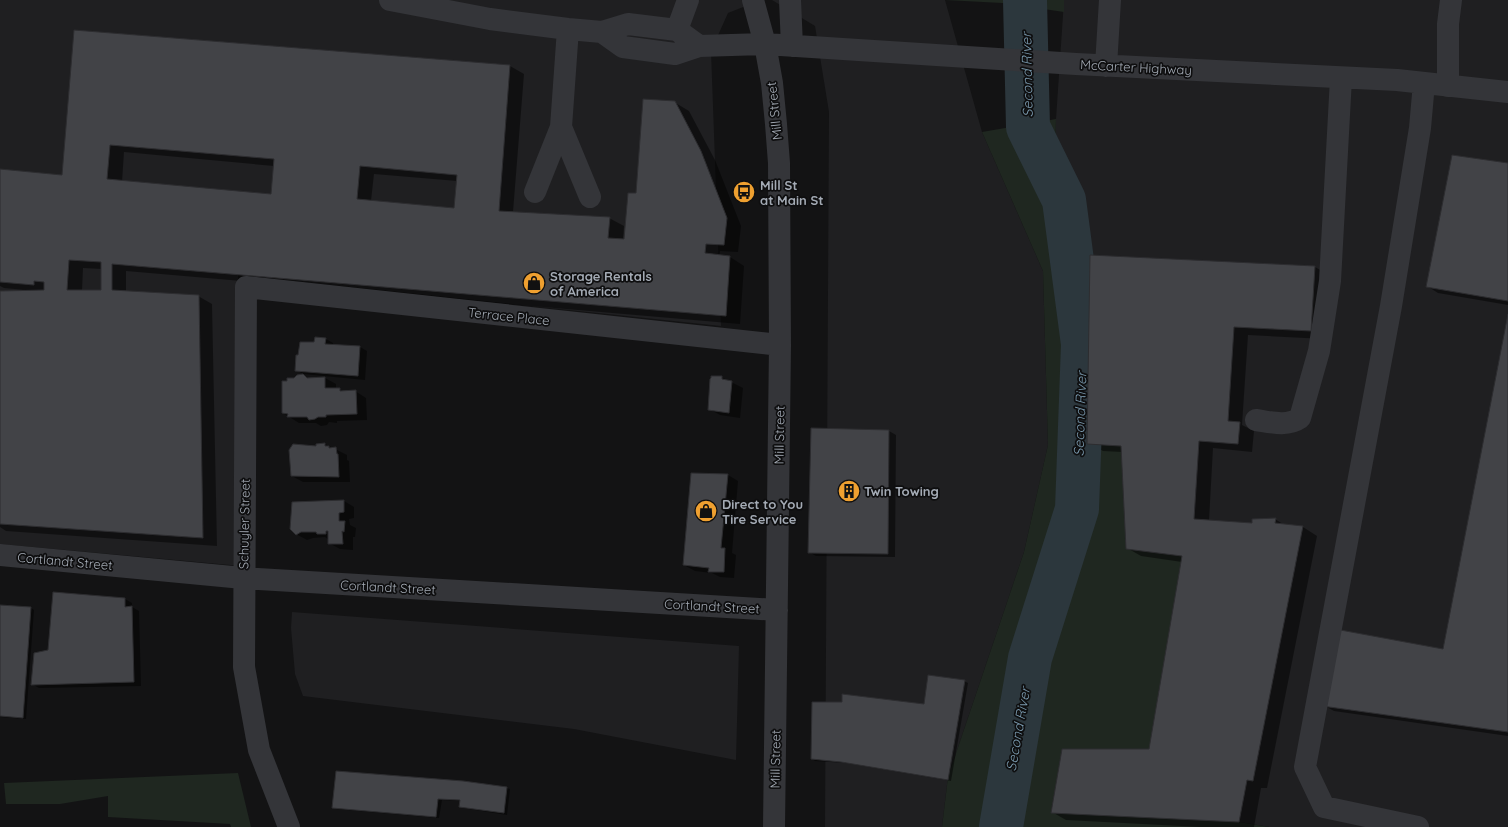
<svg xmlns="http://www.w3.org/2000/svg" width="1508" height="827" viewBox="0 0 1508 827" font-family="Quicksand,sans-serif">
	<rect width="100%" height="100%" fill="#131314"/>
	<path fill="#1f1f21" d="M 0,0 L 761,0 L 728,13 L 711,51 L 721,326 L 238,275 L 241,566 L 0,544 Z
		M 772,0 L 945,0 L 982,132 L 1043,271 L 1048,445 L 1024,552 L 948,777 L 942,827 L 825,827 L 829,112 L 815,26 Z
		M 1064,0 L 1508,0 L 1508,827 L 1269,827 L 1239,822 L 1051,813 L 1062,749 L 1182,557 L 1126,549 L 1090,255 L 1055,159 L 1056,119 Z
		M 292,612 L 739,646 L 736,760 L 574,729 L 303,696 L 295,674 L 291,628 Z"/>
	<path fill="#1f2720" d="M 945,0 L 1064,0 L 1064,12 L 1002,3 Z
		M 1056,119 L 1055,159 L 1090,255 L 1121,446 L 1126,549 L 1182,556 L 1149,749 L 1062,749 L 1051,812 L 1239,822 L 1269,827 L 942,827 L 948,777 L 1024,552 L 1048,445 L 1043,271 L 982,132 Z
		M 238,773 L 251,827 L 231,827 L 230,824 L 108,817 L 108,796 L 60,804 L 6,804 L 4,783 Z"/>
	<path fill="#0007" fill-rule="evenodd" d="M 75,31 L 510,66 L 524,74 L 513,212 L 609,218 L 624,226 L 623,240 L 625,240 L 637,194 L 674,102 L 689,111 L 715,160 L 741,226 L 738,252 L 720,251 L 719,256 L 730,257 L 744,266 L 740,324 L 126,271 L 126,292 L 198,296 L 212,304 L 217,546 L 6,531 L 0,527 L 0,292 L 25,292 L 25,290 L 4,288 L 0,286 L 0,170 L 63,176 ZM 124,152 L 274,166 L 272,195 L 122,182 ZM 374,174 L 457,181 L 455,209 L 371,201 ZM 83,268 L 102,269 L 102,291 L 82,291 Z
		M 1508,165 L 1508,305 L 1438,293 L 1427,286 Z
		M 1091,256 L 1315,267 L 1329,275 L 1325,339 L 1248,335 L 1242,425 L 1254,431 L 1252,452 L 1213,448 L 1209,521 L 1252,524 L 1275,519 L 1286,526 L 1303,527 L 1317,536 L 1267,788 L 1261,788 L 1254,827 L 1200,827 L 1066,820 L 1052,812 L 1150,750 L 1182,562 L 1141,556 L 1127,548 L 1122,452 L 1103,451 L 1088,443 Z
		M 1508,319 L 1508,736 L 1334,711 L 1323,705 L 1443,650 Z
		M 326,339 L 333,343 L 333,345 L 360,347 L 367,351 L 365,380 L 303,374 L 296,370 L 299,356 Z
		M 303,375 L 309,379 L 325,378 L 336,384 L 336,389 L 339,389 L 345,392 L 355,391 L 366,398 L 367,420 L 337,421 L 337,423 L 329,422 L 327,425 L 321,426 L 316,423 L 299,423 L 283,413 L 294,379 Z
		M 721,377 L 743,388 L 740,418 L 720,415 L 709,409 Z
		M 889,431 L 896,435 L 895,557 L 816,556 L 809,552 Z
		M 325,444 L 347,455 L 347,460 L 349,461 L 350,482 L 303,482 L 292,476 L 317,447 Z
		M 728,475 L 738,481 L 732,553 L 736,555 L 734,578 L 720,577 L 712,573 L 695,571 L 684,565 Z
		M 344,501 L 354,507 L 354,518 L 349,519 L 350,525 L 356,528 L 355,537 L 353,537 L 353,550 L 340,549 L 329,543 L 329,540 L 325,537 L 313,538 L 307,540 L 296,534 Z
		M 125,599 L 132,603 L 132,607 L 139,611 L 141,686 L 39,688 L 32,684 L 49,651 Z
		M 0,606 L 31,608 L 34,610 L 26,719 L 0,717 Z
		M 964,681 L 968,683 L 951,781 L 845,763 L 815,761 L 812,759 L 924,706 Z
		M 506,788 L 510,789 L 507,815 L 463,808 L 460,806 L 461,801 L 442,800 L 439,818 L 336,809 L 333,807 Z"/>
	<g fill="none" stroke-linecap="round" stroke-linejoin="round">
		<path stroke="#2c373d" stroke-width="44" d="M 1001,827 L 1030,658 L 1077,509 L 1083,344 L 1064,200 L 1028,127 L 1025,0"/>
	</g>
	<path fill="#424347" stroke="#2d2d30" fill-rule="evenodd" d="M 74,30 L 510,65 L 499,211 L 610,217 L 608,238 L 624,239 L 628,193 L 636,193 L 643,99 L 675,101 L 701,151 L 727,218 L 724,245 L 706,244 L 705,253 L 730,256 L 726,316 L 112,264 L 112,290 L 199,295 L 203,538 L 0,524 L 0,291 L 44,290 L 44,282 L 34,281 L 34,285 L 0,282 L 0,169 L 62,175 ZM 110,145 L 274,159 L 271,194 L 107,179 ZM 360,166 L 457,175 L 454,208 L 357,199 ZM 69,260 L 101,262 L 101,290 L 67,290 Z
		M 1452,155 L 1508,163 L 1508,301 L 1426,287 Z
		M 1090,255 L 1315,266 L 1311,331 L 1234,327 L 1228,421 L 1240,422 L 1238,444 L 1199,441 L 1194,519 L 1252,523 L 1252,519 L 1276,518 L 1275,523 L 1303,526 L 1253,781 L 1247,780 L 1239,822 L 1051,813 L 1062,749 L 1149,749 L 1182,556 L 1126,549 L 1121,446 L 1087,444 Z
		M 1508,314 L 1508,732 L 1322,706 L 1335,629 L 1443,649 Z
		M 315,337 L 326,338 L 325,344 L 360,346 L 358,376 L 295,371 L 296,355 L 298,355 L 300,342 L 314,342 Z
		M 303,374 L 307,378 L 325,377 L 325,388 L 340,388 L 340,391 L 356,390 L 357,414 L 326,415 L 326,417 L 318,417 L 315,419 L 309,420 L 307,417 L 287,417 L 288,414 L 282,413 L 282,381 L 287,381 L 287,378 L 294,378 L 297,375 Z
		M 711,376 L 722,376 L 722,379 L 732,381 L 729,413 L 708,410 L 710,379 L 711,378 Z
		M 811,428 L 889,430 L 888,554 L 808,553 Z
		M 325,443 L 325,446 L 329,446 L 329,448 L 336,447 L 337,454 L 338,454 L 339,477 L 291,476 L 289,450 L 293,444 L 316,446 L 316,444 Z
		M 691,473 L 728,474 L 721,548 L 725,548 L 724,572 L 708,572 L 709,568 L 683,565 Z
		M 344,500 L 344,512 L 339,513 L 339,521 L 345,521 L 344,532 L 342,531 L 343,544 L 328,544 L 328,531 L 326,531 L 326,534 L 317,534 L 316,532 L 301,532 L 296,535 L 290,529 L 292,502 Z
		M 53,592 L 125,598 L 125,607 L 132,606 L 134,682 L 31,685 L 34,653 L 48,650 Z
		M 0,605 L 31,607 L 23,718 L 0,716 Z
		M 928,675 L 965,680 L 948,780 L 841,762 L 811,759 L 812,702 L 842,702 L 842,694 L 924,704 Z
		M 336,771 L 463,781 L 507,787 L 504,813 L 459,807 L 460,800 L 438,799 L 436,817 L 332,808 Z"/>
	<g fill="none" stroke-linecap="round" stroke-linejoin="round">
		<path stroke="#343539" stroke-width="22" d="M 390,0 L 490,19 L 568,29 L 602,32 L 628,24 L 677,30 L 699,46
			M 753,0 L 765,44 L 772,83 L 776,124 L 779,163 L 780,345 L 774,827
			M 790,0 L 792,46
			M 677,30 L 688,0
			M 602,32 L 623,47 L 675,54 L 699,46 L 765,44 L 1076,64 L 1397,80 L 1508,92
			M 1106,66 L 1110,0
			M 1448,86 L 1448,24 L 1451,0
			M 561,127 L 590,197
			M 535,192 L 561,127 L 568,29
			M 1256,420 C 1270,422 1287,427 1300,418 L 1319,351 L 1330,281 L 1341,78
			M 0,555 L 243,578 L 777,610
			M 289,827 L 259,750 L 244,667 L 246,287 L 780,345
			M 1418,827 L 1324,807 L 1305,767 L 1391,306 L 1420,128 L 1424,83"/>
	</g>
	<defs>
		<g id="bus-disc" transform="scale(1.15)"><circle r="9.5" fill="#efa030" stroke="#0e0e0f"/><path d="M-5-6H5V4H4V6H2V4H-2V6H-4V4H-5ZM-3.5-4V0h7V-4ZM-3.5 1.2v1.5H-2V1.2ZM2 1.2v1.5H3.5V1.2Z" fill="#111"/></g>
		<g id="shop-disc" transform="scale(1.15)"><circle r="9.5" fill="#efa030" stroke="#0e0e0f"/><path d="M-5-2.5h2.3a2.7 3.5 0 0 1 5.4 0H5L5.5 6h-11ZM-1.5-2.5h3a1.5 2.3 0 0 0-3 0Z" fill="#111"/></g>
		<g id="building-disc" transform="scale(1.15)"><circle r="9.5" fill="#efa030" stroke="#0e0e0f"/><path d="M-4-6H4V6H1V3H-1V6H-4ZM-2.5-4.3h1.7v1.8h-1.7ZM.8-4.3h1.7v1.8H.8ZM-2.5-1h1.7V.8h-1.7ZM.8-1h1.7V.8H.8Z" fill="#111"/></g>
	</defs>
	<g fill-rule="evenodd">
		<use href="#bus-disc" x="744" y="192"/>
		<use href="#shop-disc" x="534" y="283"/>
		<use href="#building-disc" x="849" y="491"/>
		<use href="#shop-disc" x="706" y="511"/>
	</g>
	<g text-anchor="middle" stroke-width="3.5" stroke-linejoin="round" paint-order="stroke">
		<g font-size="13" fill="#a4abb5" stroke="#0e0e0f">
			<text transform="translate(1136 67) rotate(3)" y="5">McCarter Highway</text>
			<text transform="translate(774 111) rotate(-96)" y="5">Mill Street</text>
			<text transform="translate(509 316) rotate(6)" y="5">Terrace Place</text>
			<text transform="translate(779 435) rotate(-89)" y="5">Mill Street</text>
			<text transform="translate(244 524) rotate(-89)" y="5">Schuyler Street</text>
			<text transform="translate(65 561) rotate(5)" y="5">Cortlandt Street</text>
			<text transform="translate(388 587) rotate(3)" y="5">Cortlandt Street</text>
			<text transform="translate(712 606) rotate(3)" y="5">Cortlandt Street</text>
			<text transform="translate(775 759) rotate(-89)" y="5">Mill Street</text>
		</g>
		<g font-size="13" font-weight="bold" fill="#a4abb5" stroke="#0e0e0f" text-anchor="start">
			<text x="760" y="190">Mill St<tspan x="760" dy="15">at Main St</tspan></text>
			<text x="550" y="281">Storage Rentals<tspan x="550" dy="15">of America</tspan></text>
			<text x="864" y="496">Twin Towing</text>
			<text x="722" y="509">Direct to You<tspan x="722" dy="15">Tire Service</tspan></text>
		</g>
		<g font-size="14" font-style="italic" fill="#7b9bb0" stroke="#0e0e0f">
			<text transform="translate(1027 75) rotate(-91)" y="5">Second River</text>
			<text transform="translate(1080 414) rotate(-88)" y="5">Second River</text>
			<text transform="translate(1018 729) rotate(-80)" y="5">Second River</text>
		</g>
	</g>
</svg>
